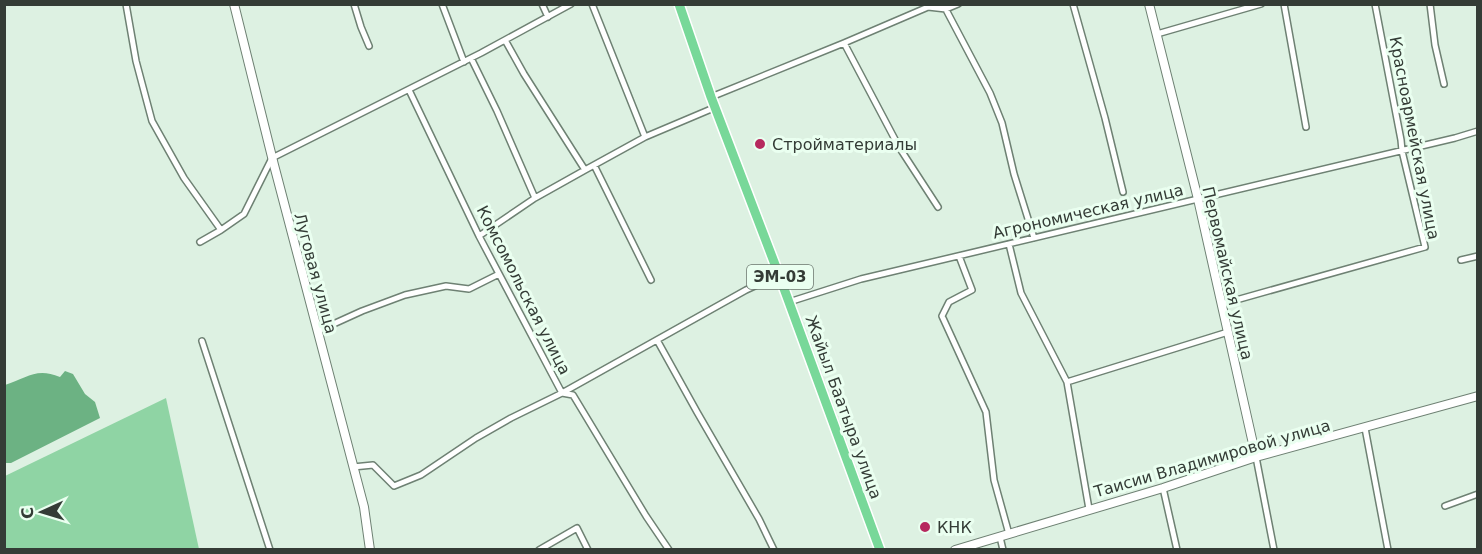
<svg xmlns="http://www.w3.org/2000/svg" width="1482" height="554" viewBox="0 0 1482 554" font-family="'DejaVu Sans',sans-serif">
	<rect width="100%" height="100%" fill="#ddf1e2"/>
	<path fill="#8fd4a4" d="M 166,398 L 199,549 L 5,549 L 5,476 Z"/>
	<path fill="#6cb283" d="M 65,371 L 73,374 L 85,394 L 95,402 L 100,418 L 11,463 L 5,463 L 5,385 C 27,378 36,367 60,377 Z"/>
	<g fill="none" stroke-linecap="round" stroke-linejoin="round">
		<g stroke="#6e8173" stroke-width="8">
			<path id="street" d="M 126,4 L 136,61 L 152,121 L 184,178 L 221,230
				M 354,4 L 361,27 L 369,46
				M 442,4 L 464,62
				M 542,4 L 548,17
				M 592,4 L 645,137
				M 943,4 L 990,93 L 1002,123 L 1014,174 L 1034,238
				M 1073,4 L 1105,118 L 1123,192
				M 1284,4 L 1306,127
				M 1430,4 L 1435,45 L 1444,84
				M 1157,34 L 1261,4
				M 505,40 L 524,74 L 585,170
				M 844,43 L 899,147 L 938,207
				M 471,58 L 497,111 L 535,198
				M 409,90 L 479,236 L 562,393 L 573,395 L 646,516 L 669,550
				M 711,97 L 844,43 L 928,7 L 946,9 L 958,4
				M 594,165 L 651,280
				M 479,236 L 535,198 L 585,170 L 645,137 L 716,107
				M 200,242 L 221,230 L 244,214 L 272,158 L 481,53 L 571,4
				M 1009,244 L 1021,293 L 1067,382 L 1089,509
				M 959,256 L 972,290 L 949,302 L 942,316 L 986,412 L 994,480 L 1009,534
				M 1461,260 L 1478,256
				M 789,302 L 861,279 L 1455,138 L 1478,131
				M 1222,304 L 1425,247 L 1402,151 L 1401,140 L 1375,4
				M 318,331 L 362,311 L 405,295 L 446,286 L 469,289 L 499,274
				M 657,340 L 697,412 L 759,519 L 774,550
				M 202,341 L 270,550
				M 1067,382 L 1228,332
				M 1365,428 L 1388,550
				M 1256,457 L 1274,550
				M 353,467 L 373,465 L 394,486 L 421,475 L 476,438 L 511,418 L 562,393 L 746,290 L 779,275
				M 1163,488 L 1177,550
				M 1445,506 L 1478,494
				M 1000,537 L 1003,550
				M 539,550 L 577,528 L 588,550"/>
		</g>
		<g stroke="#6e8173" stroke-width="10">
			<path id="secondary" d="M 234,4 L 274,165 L 364,507 L 370,550
				M 1149,4 L 1198,199 L 1256,457
				M 955,550 L 1163,488 L 1256,457 L 1478,396"/>
		</g>
		<g stroke="#fff" stroke-width="12">
			<path id="highway" d="M 679,4 L 711,97 L 779,275 L 880,550"/>
		</g>
		<use href="#street" stroke="#fff" stroke-width="5"/>
		<use href="#secondary" stroke="#fff" stroke-width="8"/>
		<use href="#highway" stroke="#78d899" stroke-width="9"/>
	</g>
	<g fill="#b6295e" stroke="#eafff0" stroke-width="2">
		<circle cx="760" cy="144" r="6"/>
		<circle cx="925" cy="527" r="6"/>
	</g>
	<g text-anchor="middle" stroke-width="6" stroke-linejoin="round" paint-order="stroke">
		<rect fill="#eafff0" stroke="#6b766e" stroke-width="1.5" x="747" y="265" width="66" height="24" rx="4.5"/>
		<g font-size="15" font-weight="bold" fill="#343c36">
			<text x="780" y="282">ЭМ-03</text>
		</g>
		<g font-size="16" fill="#343c36" stroke="#eafff0">
			<text transform="translate(1415 138) rotate(79)" y="6">Красноармейская улица</text>
			<text transform="translate(1088 211) rotate(-13)" y="6">Агрономическая улица</text>
			<text transform="translate(316 273) rotate(75)" y="6">Луговая улица</text>
			<text transform="translate(1228 273) rotate(77)" y="6">Первомайская улица</text>
			<text transform="translate(524 290) rotate(63)" y="6">Комсомольская улица</text>
			<text transform="translate(844 407) rotate(70)" y="6">Жайыл Баатыра улица</text>
			<text transform="translate(1212 458) rotate(-16)" y="6">Таисии Владимировой улица</text>
		</g>
		<g font-size="16" fill="#343c36" stroke="#eafff0" text-anchor="start">
			<text x="772" y="150">Стройматериалы</text>
			<text x="937" y="533">КНК</text>
		</g>
	</g>
	<rect width="1482" height="554" fill="none" stroke="#343c36" stroke-width="12"/>
	<g transform="translate(42 512) rotate(266)" stroke="#eafff0" stroke-width="4.5" paint-order="stroke">
	<path d="M0-4.5L10 22L0 15L-10 22Z" fill="#343c36"/>
	<text y="-9" font-size="16" font-weight="bold" text-anchor="middle" fill="#343c36">С</text>
	</g>
</svg>
